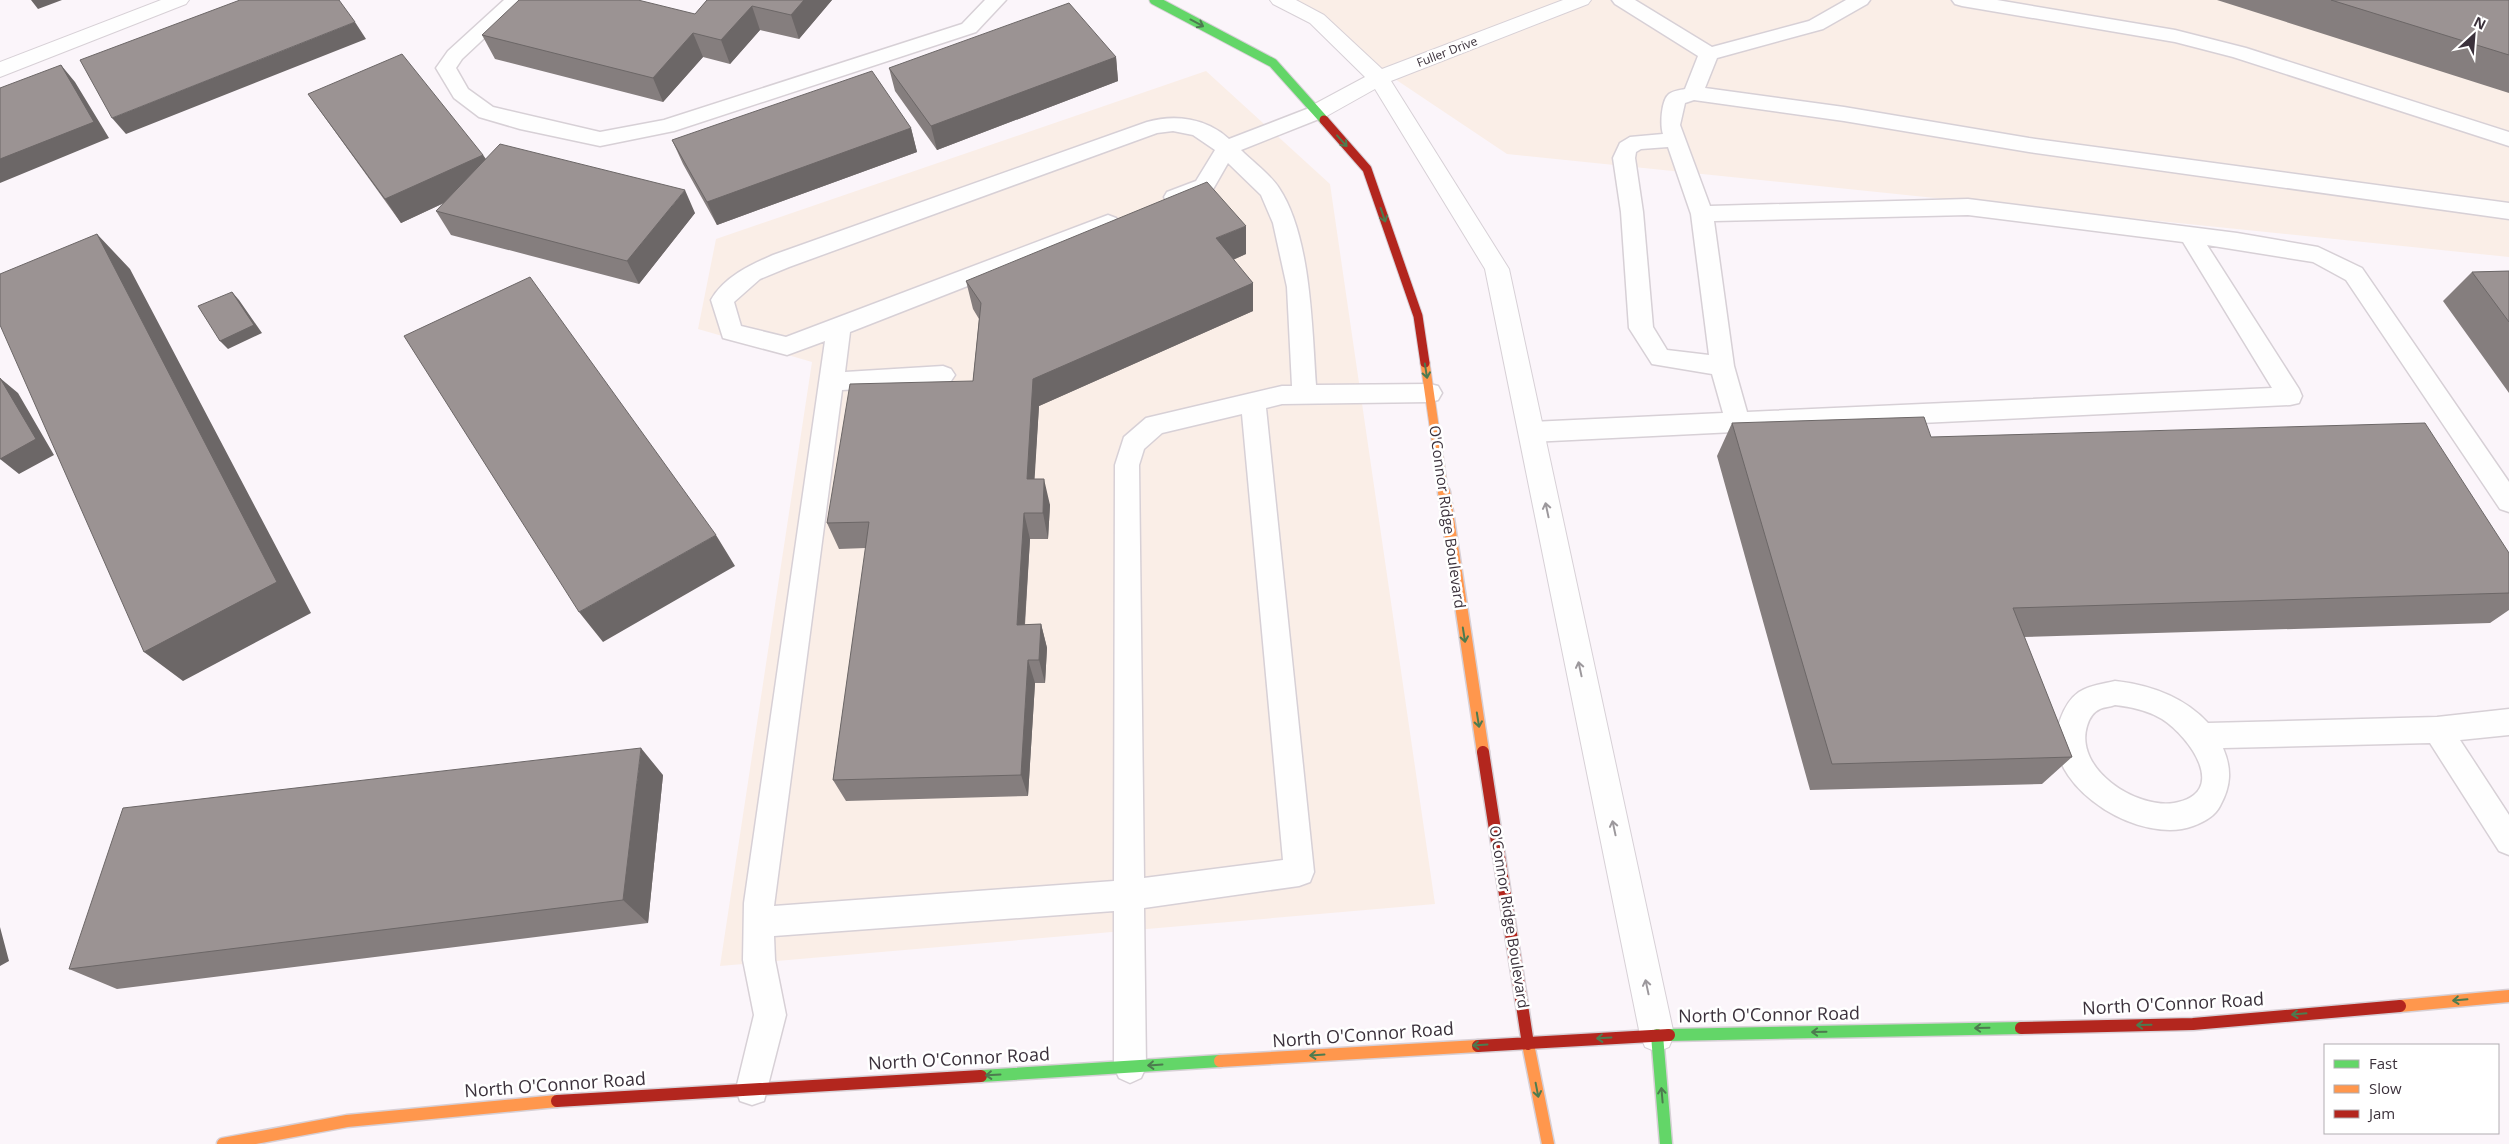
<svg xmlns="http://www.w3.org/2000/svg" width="2509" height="1144" viewBox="0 0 2509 1144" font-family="'Open Sans',sans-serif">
	<rect width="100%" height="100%" fill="#fbf5fa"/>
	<path fill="#faeee7" d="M 1277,0 L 2509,0 L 2509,257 L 1507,154 Z
		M 1206,71 L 1330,184 L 1435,904 L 720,966 L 812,362 L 698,329 L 716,239 Z"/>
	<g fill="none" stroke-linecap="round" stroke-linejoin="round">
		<g stroke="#d7d0d6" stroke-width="3">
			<path id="lane" d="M 504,0 L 525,0 L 462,59 L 456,68 L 468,89 L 493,107 L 600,132 L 664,120 L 962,24 L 985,0 L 1006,0 L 976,32 L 674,131 L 600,146 L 520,129 L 479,117 L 454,98 L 436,68 L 448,51 Z
				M 1612,0 L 1635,0 L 1712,47 L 1809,21 L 1846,0 L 1870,0 L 1867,4 L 1823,29 L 1717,58 L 1705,88 L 1844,107 L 2029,138 L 2509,203 L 2509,219 L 2029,152 L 1844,121 L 1694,100 L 1685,103 L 1680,125 L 1710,206 L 1968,199 L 2237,233 L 2318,247 L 2362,268 L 2509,482 L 2509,512 L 2500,509 L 2346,280 L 2313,262 L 2207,245 L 2299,389 L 2302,396 L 2299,403 L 2290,405 L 1531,442 L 1522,439 L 1519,432 L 1522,425 L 1531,422 L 1723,413 L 1712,374 L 1652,364 L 1629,328 L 1621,212 L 1613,158 L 1620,143 L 1630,137 L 1663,134 C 1660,126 1661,100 1669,94 C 1673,91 1680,90 1685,89 L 1698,56 L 1615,4 ZM 1668,147 L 1691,214 L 1709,355 L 1667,350 L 1653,327 L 1643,212 L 1635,158 L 1636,152 L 1641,149 ZM 1968,215 L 2183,242 L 2272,388 L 1747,412 L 1734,366 L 1714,221 Z
				M 1952,0 L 1997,0 L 2175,30 L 2246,48 L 2509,132 L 2509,146 L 2233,57 L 2175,42 L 1962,6 L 1955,4 Z
				M 1317,105 L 1324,107 L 1327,112 L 1324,117 L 1241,150 C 1253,162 1270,174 1279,188 C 1311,236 1312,328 1316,385 L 1430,384 L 1438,386 L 1442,393 L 1438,400 L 1430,402 L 1282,404 L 1266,408 L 1314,872 L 1310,882 L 1299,886 L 1144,908 L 1146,1067 L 1141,1078 L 1130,1083 L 1119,1078 L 1114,1067 L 1114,911 L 774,936 L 775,960 L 786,1015 L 764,1101 L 752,1105 L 740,1101 L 736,1089 L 754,1015 L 743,960 L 744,903 L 825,341 L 787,355 L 723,338 L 711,300 C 724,277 750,265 773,255 L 1147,122 C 1175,114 1207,118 1229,139 ZM 1173,131 L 1193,135 L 1215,150 L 1196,181 L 1167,192 L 1164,197 L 1167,202 L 1175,204 L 1212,191 L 1228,163 L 1261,195 L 1273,223 L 1287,287 L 1292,386 L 1282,386 L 1146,418 L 1124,437 L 1115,465 L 1114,881 L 774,906 L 842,390 L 943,384 L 951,381 L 955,375 L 951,369 L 943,366 L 845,372 L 850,332 L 1116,228 L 1119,223 L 1116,218 L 1108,215 L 1100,218 L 786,337 L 741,326 L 734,302 L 760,279 L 789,267 L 1157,133 ZM 1242,414 L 1283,860 L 1144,878 L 1139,465 L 1144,449 L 1162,433 Z
				M 2115,681 C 2150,685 2183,696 2208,723 L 2437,717 L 2509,709 L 2509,735 L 2460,740 L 2509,815 L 2509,855 L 2499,851 L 2430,743 L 2223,748 C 2232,769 2231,786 2220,806 C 2215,816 2204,822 2193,826 C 2143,845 2051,792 2056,734 C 2056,730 2059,724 2060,720 C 2064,709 2069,699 2079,692 C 2090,685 2103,684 2115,681 ZM 2115,705 C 2132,707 2147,710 2162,719 C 2190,737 2230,793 2174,803 C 2136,809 2074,769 2087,726 C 2089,719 2093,712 2100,709 C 2104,707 2110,707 2115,705 Z"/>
		</g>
		<g stroke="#d7d0d6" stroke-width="2">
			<path id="street" d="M 161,0 L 189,0 L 186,4 L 0,77 L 0,62 Z
				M 1270,0 L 1296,0 L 1324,15 L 1382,69 L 1563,0 L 1591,0 L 1588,4 L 1391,81 L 1509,269 L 1674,1035 L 1669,1047 L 1657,1052 L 1645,1047 L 1640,1035 L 1485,269 L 1375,89 L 1325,117 L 1317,119 L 1309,117 L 1306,112 L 1309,107 L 1365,77 L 1310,23 L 1273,4 Z"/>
		</g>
		<g stroke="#d7d0d6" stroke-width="11">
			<path id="fast-far1" d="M 1154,0 L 1273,63 L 1324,120"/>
		</g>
		<g stroke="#d7d0d6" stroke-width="15">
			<path id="fast" d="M 1657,1035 L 1666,1144
				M 1669,1035 L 2021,1028
				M 981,1076 L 1220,1061"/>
		</g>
		<g stroke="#d7d0d6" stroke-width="11">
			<path id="slow-far1" d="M 1425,363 L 1444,494"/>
		</g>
		<g stroke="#d7d0d6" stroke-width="15">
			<path id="slow" d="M 1444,492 L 1483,752
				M 2400,1006 L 2509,996
				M 1528,1044 L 1548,1144
				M 1220,1061 L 1478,1046
				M 223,1144 L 347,1121 L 557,1101"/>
		</g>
		<g stroke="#d7d0d6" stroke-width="11">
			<path id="jam-far1" d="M 1324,120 L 1367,169 L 1418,316 L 1425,363"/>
		</g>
		<g stroke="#d7d0d6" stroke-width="15">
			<path id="jam" d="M 1483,752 L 1528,1044
				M 2021,1028 L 2193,1024 L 2400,1006
				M 1478,1046 L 1669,1035
				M 557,1101 L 981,1076"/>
		</g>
		<use href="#lane" fill="#fefefe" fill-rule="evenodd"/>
		<use href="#street" fill="#fefefe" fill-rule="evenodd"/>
		<use href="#fast-far1" stroke="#63d668" stroke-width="9"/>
		<use href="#fast" stroke="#63d668" stroke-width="12"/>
		<use href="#slow-far1" stroke="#ff974d" stroke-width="9"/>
		<use href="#slow" stroke="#ff974d" stroke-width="12"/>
		<use href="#jam-far1" stroke="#b3261e" stroke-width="9"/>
		<use href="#jam" stroke="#b3261e" stroke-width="12"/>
	</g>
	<path fill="#857e7e" d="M 707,0 L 832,0 L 799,39 L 760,30 L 730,64 L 703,57 L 663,102 L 495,59 L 482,35 L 695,14 Z
		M 2217,0 L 2509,0 L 2509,93 Z
		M 1116,57 L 1118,81 L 937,150 L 895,91 L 889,68 Z
		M 308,94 L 483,155 L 486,159 L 695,213 L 639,284 L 451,235 L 436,211 L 444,203 L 401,223 Z
		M 911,128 L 917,152 L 717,225 L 683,164 L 672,140 Z
		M 1246,254 L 1233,260 L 1253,283 L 1253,311 L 1039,406 L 1034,479 L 1050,505 L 1048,539 L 1030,539 L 1025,625 L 1041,624 L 1047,648 L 1045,683 L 1035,683 L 1028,796 L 846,801 L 833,780 L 866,548 L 839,549 L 827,523 L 973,381 L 979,319 L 973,309 L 966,281 Z
		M 2509,271 L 2509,393 L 2443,301 L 2472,272 Z
		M 1732,423 L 1931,437 L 2509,553 L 2509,610 L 2490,623 L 2024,637 L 2072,757 L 2042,784 L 1810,790 L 1717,456 Z
		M 663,775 L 648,923 L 117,989 L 69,969 Z"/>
	<path fill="#6c6767" d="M 31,0 L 62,0 L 38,9 Z
		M 804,0 L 832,0 L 799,39 L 791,15 Z
		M 752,6 L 760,30 L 730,64 L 721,40 Z
		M 355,22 L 366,39 L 126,134 L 112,118 Z
		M 693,33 L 703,57 L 663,102 L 653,78 Z
		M 1116,57 L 1118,81 L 937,150 L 931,126 Z
		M 61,65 L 75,82 L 109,138 L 0,183 L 0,159 Z
		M 911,128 L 917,152 L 717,225 L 707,202 Z
		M 483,155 L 497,178 L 401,223 L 385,199 Z
		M 685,190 L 695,213 L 639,284 L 627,261 Z
		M 1246,226 L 1246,254 L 1216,267 L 1216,238 Z
		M 97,234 L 130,269 L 311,613 L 183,681 L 144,652 Z
		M 1253,283 L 1253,311 L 1039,406 L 1033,505 L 1027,479 L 1033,379 Z
		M 232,292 L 239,300 L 262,333 L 228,349 L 220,341 Z
		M 0,378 L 18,393 L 54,455 L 19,474 L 0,459 Z
		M 1044,479 L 1050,505 L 1048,539 L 1043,513 Z
		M 1024,513 L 1030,539 L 1023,649 L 1017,625 Z
		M 716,535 L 735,566 L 603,642 L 579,612 Z
		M 1041,624 L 1047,648 L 1045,683 L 1039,660 Z
		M 1028,660 L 1035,683 L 1028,796 L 1021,775 Z
		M 641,748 L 663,775 L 648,923 L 623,900 Z
		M 0,927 L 9,961 L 0,966 Z"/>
	<path fill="#9b9393" stroke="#6c6767" d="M 240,0 L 339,0 L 355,22 L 112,118 L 80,60 Z
		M 519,0 L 638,0 L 695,14 L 707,0 L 804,0 L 791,15 L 752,6 L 721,40 L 693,33 L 653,78 L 482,35 Z
		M 2331,0 L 2509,0 L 2509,55 Z
		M 1069,3 L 1116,57 L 931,126 L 889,68 Z
		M 402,54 L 483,155 L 385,199 L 308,94 Z
		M 61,65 L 94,122 L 0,159 L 0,88 Z
		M 872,71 L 911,128 L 707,202 L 672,140 Z
		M 500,144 L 685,190 L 627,261 L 436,211 Z
		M 1207,182 L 1246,226 L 1216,238 L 1253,283 L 1033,379 L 1027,479 L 1044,479 L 1043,513 L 1024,513 L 1017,625 L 1041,624 L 1039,660 L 1028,660 L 1021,775 L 833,780 L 869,522 L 827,523 L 850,384 L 973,381 L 981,303 L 966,281 Z
		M 97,234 L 277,582 L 144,652 L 0,325 L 0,274 Z
		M 2509,271 L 2509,322 L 2472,272 Z
		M 530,277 L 716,535 L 579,612 L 404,336 Z
		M 232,292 L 254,325 L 220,341 L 198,306 Z
		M 0,378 L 36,439 L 0,459 Z
		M 1924,417 L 1931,437 L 2425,423 L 2509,553 L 2509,593 L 2013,608 L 2072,757 L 1832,764 L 1732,423 Z
		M 641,748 L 623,900 L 69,969 L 123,808 Z"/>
	<defs><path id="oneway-shaft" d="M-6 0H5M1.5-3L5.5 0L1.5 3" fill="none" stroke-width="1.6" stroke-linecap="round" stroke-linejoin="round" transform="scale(1.25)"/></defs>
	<g stroke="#4d7b4f">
		<use href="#oneway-shaft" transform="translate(1197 23) rotate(28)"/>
		<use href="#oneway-shaft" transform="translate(1342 141) rotate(48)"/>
		<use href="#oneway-shaft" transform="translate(1383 215) rotate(71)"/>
		<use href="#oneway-shaft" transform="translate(1426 371) rotate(81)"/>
		<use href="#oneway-shaft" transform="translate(1464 635) rotate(81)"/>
		<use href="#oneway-shaft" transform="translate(1478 720) rotate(81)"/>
		<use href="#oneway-shaft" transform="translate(2460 1000) rotate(175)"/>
		<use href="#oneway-shaft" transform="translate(2299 1014) rotate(175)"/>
		<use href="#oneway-shaft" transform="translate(2144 1025) rotate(179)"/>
		<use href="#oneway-shaft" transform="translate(1982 1028) rotate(179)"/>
		<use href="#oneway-shaft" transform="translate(1819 1032) rotate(179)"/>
		<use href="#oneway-shaft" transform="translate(1604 1038) rotate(177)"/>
		<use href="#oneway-shaft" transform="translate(1480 1045) rotate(176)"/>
		<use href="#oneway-shaft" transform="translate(1317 1055) rotate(176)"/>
		<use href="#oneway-shaft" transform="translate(1155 1065) rotate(176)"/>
		<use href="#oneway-shaft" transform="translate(993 1075) rotate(177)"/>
		<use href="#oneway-shaft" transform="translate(1537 1090) rotate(79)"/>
		<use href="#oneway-shaft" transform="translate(1662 1095) rotate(-95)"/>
	</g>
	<g stroke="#9c989c">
		<use href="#oneway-shaft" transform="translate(1547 510) rotate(-102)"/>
		<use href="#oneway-shaft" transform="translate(1580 669) rotate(-102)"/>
		<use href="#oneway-shaft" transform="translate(1614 828) rotate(-102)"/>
		<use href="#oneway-shaft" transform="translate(1647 987) rotate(-102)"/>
	</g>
	<g text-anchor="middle" stroke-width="5" stroke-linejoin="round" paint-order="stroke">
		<g font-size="12" fill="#3b313b" stroke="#fff">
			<text transform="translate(1447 52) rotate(-21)" y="4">Fuller Drive</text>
		</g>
		<g font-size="15" fill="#3b313b" stroke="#fff">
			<text transform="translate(1447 517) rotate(82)" y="5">O'Connor Ridge Boulevard</text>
			<text transform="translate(1509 917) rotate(81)" y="5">O'Connor Ridge Boulevard</text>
		</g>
		<g font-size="18" fill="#3b313b" stroke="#fff">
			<text transform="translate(2173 1004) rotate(-3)" y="6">North O'Connor Road</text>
			<text transform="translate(1769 1015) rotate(-1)" y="6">North O'Connor Road</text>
			<text transform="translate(1363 1035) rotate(-4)" y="6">North O'Connor Road</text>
			<text transform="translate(959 1059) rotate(-3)" y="6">North O'Connor Road</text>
			<text transform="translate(555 1085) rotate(-4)" y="6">North O'Connor Road</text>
		</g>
	</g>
	<rect x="2324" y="1044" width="175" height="90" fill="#ffffff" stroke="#b1adb1"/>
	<rect x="2334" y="1060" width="25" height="8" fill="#63d668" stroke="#b1adb1"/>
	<text x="2369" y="1069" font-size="15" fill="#3b313b">Fast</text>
	<rect x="2334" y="1085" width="25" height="8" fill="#ff974d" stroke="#b1adb1"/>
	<text x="2369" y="1094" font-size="15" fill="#3b313b">Slow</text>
	<rect x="2334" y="1110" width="25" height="8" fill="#b3261e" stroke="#b1adb1"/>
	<text x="2369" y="1119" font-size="15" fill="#3b313b">Jam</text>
	<g transform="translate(2474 35) rotate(26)" stroke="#ffffff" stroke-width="4" paint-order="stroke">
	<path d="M0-4L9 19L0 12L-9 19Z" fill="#3b313b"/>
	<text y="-8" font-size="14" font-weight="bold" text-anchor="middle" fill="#3b313b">N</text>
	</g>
</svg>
